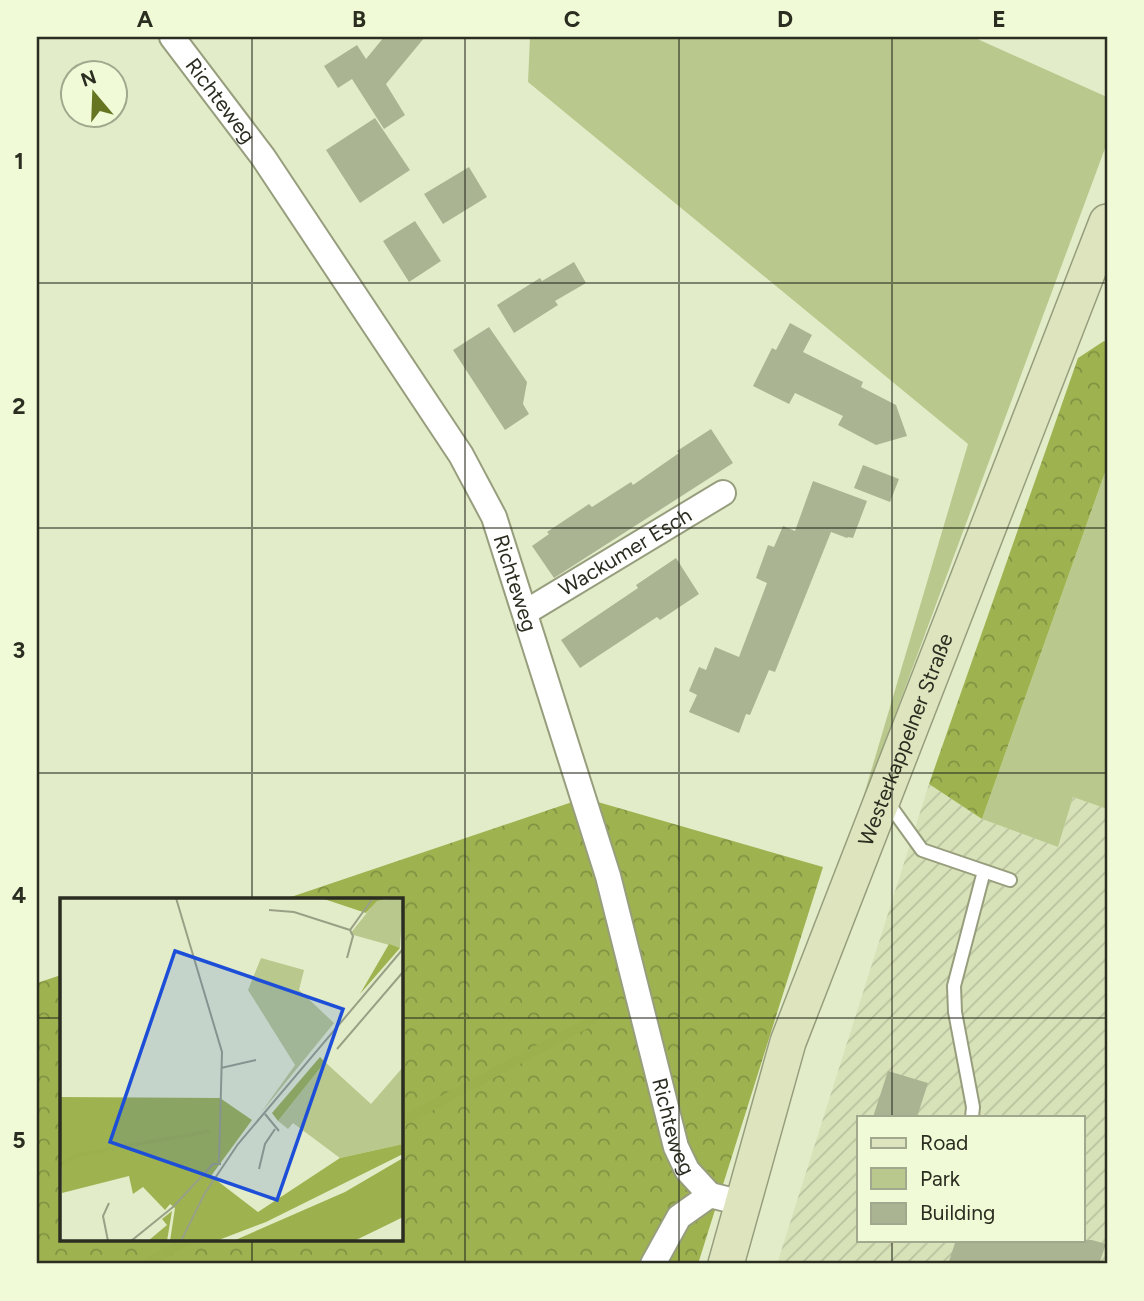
<svg xmlns="http://www.w3.org/2000/svg" width="1144" height="1301" viewBox="0 0 1144 1301" font-family="Figtree,sans-serif">
	<defs>
		<pattern id="industrial-furrows" width="10" height="10" patternUnits="userSpaceOnUse" patternTransform="scale(1.75)"><rect width="10" height="10" fill="#d7e2b8"/><path d="M-1 1l2-2M0 10L10 0M9 11l2-2" fill="none" stroke="#b9c29e"/></pattern>
		<pattern id="forest-crowns" width="20" height="18" patternUnits="userSpaceOnUse" patternTransform="scale(1.75)"><rect width="20" height="18" fill="#9eb350"/><path d="M2 6a3 3 0 1 1 6 0M12 15a3 3 0 1 1 6 0" fill="none" stroke="#819242"/></pattern>
	</defs>
	<rect width="100%" height="100%" fill="#e3ecc9"/>
	<path fill="url(#industrial-furrows)" fill-rule="evenodd" d="M 929,784 L 982,819 L 1058,847 L 1073,797 L 1107,809 L 1107,1264 L 777,1264 ZM 859,1117 L 1083,1117 L 1083,1240 L 859,1240 Z"/>
	<path fill="#b9c88c" d="M 530,37 L 973,37 L 1107,97 L 1107,143 L 858,815 L 968,444 L 528,82 Z
		M 1107,467 L 1107,809 L 1073,797 L 1058,847 L 982,819 Z"/>
	<path fill="url(#forest-crowns)" d="M 1104,341 L 1107,342 L 1107,467 L 982,819 L 929,784 L 1078,358 Z
		M 584,798 L 823,867 L 698,1264 L 37,1264 L 37,983 L 61,975 L 61,1240 L 401,1240 L 401,900 L 282,900 Z"/>
	<g fill="none" stroke-linecap="round" stroke-linejoin="round">
		<path stroke="#9cb04e" stroke-width="9" d="M 401,1122 L 592,1021
			M 146,1264 L 188,1240"/>
	</g>
	<path fill="#abb492" d="M 384,37 L 425,37 L 386,84 L 405,115 L 384,129 L 352,79 L 338,88 L 324,66 L 357,45 L 366,59 Z
		M 375,118 L 410,170 L 360,203 L 326,150 Z
		M 469,167 L 487,197 L 443,224 L 424,194 Z
		M 415,221 L 441,261 L 409,282 L 383,241 Z
		M 574,262 L 586,283 L 555,301 L 558,305 L 514,333 L 497,305 L 540,278 L 542,281 Z
		M 790,323 L 812,335 L 803,352 L 863,382 L 861,387 L 896,405 L 907,436 L 876,445 L 838,425 L 843,416 L 795,393 L 789,404 L 753,386 L 772,348 L 776,350 Z
		M 489,327 L 527,382 L 523,404 L 529,414 L 505,430 L 453,350 Z
		M 711,429 L 733,463 L 554,578 L 532,546 L 549,534 L 547,532 L 589,504 L 592,507 L 631,482 L 633,485 L 679,453 L 677,451 Z
		M 863,465 L 899,479 L 890,502 L 854,488 Z
		M 813,481 L 867,501 L 853,538 L 848,537 L 847,538 L 831,532 L 775,672 L 769,670 L 750,715 L 746,714 L 739,733 L 689,712 L 697,695 L 689,691 L 699,667 L 706,670 L 715,647 L 739,657 L 767,583 L 756,578 L 768,545 L 774,547 L 783,526 L 795,531 Z
		M 676,558 L 699,594 L 660,620 L 657,617 L 580,668 L 561,640 L 638,588 L 636,585 Z
		M 888,1071 L 928,1083 L 917,1117 L 873,1117 Z
		M 956,1240 L 1092,1240 L 1106,1244 L 1099,1264 L 948,1264 Z"/>
	<g fill="none" stroke-linecap="round" stroke-linejoin="round">
		<g stroke="#969e7d" stroke-width="16">
			<path id="service" d="M 886,800 L 922,850 L 1010,880
				M 972,1117 L 973,1107 L 955,1012 L 954,986 L 984,871"/>
		</g>
		<g stroke="#969e7d" stroke-width="28">
			<g id="minor">
				<path id="s1" d="M 172,37 L 263,157 L 461,455 L 494,517 L 608,876 L 676,1147 L 687,1170 L 710,1195"/>
				<path id="s2" d="M 526,612 L 723,493"/>
				<path d="M 653,1264 L 679,1217 L 710,1195 L 726,1199"/>
			</g>
		</g>
		<g stroke="#969e7d" stroke-width="38">
			<g id="secondary">
				<path id="s3" d="M 726,1264 L 788,1042 L 1107,222"/>
			</g>
		</g>
		<use href="#service" stroke="#fff" stroke-width="12"/>
		<use href="#minor" stroke="#fff" stroke-width="24"/>
		<use href="#secondary" stroke="#dee5be" stroke-width="35"/>
	</g>
	<path fill="none" stroke="#2a2d20" stroke-width="2" stroke-opacity="0.55" d="M 252,37 L 252,900M 465,37 L 465,1264M 679,37 L 679,1264M 892,37 L 892,1117M 37,283 L 1107,283M 37,528 L 1107,528M 37,773 L 1107,773M 37,1018 L 61,1018M 401,1018 L 1107,1018M 252,1240 L 252,1264M 892,1240 L 892,1264"/>
	<g text-anchor="middle" stroke-width="6" stroke-linejoin="round" paint-order="stroke">
		<g font-size="21" fill="#2a2d20" stroke="#f0fad6">
			<text dy="7" stroke="none"><textPath href="#s1" startOffset="80">Richteweg</textPath></text>
			<text dy="7" stroke="none"><textPath href="#s2" startOffset="116">Wackumer Esch</textPath></text>
			<text dy="7" stroke="none"><textPath href="#s1" startOffset="648">Richteweg</textPath></text>
			<text dy="7" stroke="none"><textPath href="#s3" startOffset="555">Westerkappelner Straße</textPath></text>
			<text dy="7" stroke="none"><textPath href="#s1" startOffset="1214">Richteweg</textPath></text>
		</g>
	</g>
	<g transform="translate(60 898)">
		<rect width="343" height="343" fill="#e3ecc9"/>
		<path d="M 343,0 L 340,50 L 290,36 L 317,2 ZM 201,60 L 244,72 L 239,92 L 274,125 L 200,216 L 235,167 L 188,92 ZM 265,164 L 311,206 L 343,169 L 343,246 L 280,260 L 233,225 L 228,231 L 218,223 Z" fill="#b9c88c"/>
		<path d="M 261,0 L 328,0 L 317,3 L 306,15 ZM 329,46 L 340,50 L 300,96 ZM 260,159 L 265,164 L 218,223 L 212,215 ZM 0,199 L 160,200 L 192,222 L 151,278 L 198,314 L 280,260 L 343,246 L 343,256 L 206,324 L 156,343 L 110,343 L 115,310 L 110,306 L 105,312 L 83,289 L 73,296 L 69,278 L 2,295 ZM 112,313 L 107,343 L 88,343 L 107,327 L 102,321 Z" fill="#9eb350"/>
		<path d="M 343,260 L 343,319 L 331,325 L 294,343 L 173,343 L 285,294 Z" fill="#9cb04e"/>
		<path fill="none" stroke="#9cb04e" stroke-width="3.5" d="M 0,267 L 18,257 L 150,233"/>
		<path fill="none" stroke="#99a085" stroke-width="2" d="M 116,0 L 162,154 L 159,264M 209,12 L 234,14 L 290,32 L 313,0M 287,60 L 293,38 L 290,32M 277,151 L 343,74M 161,170 L 196,162M 205,216 L 219,233M 199,271 L 205,246 L 215,231M 48,343 L 43,318 L 49,305M 71,343 L 113,309 L 153,266 L 161,266M 121,343 L 145,295 L 178,246 L 343,51"/>
		<path fill="#1d4ed8" fill-opacity="0.15" stroke="#1d4ed8" stroke-width="3.5" d="M 115,53 L 283,111 L 217,302 L 50,244 Z"/>
		<rect width="343" height="343" fill="none" stroke="#2a2d20" stroke-width="3.5"/>
	</g>
	<rect width="1144" height="1301" fill="none" stroke="#f0fad6" stroke-width="77"/>
	<rect x="857" y="1116" width="228" height="126" fill="#f0fad6" stroke="#a1a88d" stroke-width="2"/>
	<rect x="871" y="1138" width="35" height="10" fill="#dee5be" stroke="#a1a88d" stroke-width="2"/>
	<text x="920" y="1150" font-size="21" fill="#2a2d20">Road</text>
	<rect x="871" y="1168" width="35" height="21" fill="#b9c88c" stroke="#a1a88d" stroke-width="2"/>
	<text x="920" y="1186" font-size="21" fill="#2a2d20">Park</text>
	<rect x="871" y="1203" width="35" height="21" fill="#abb492" stroke="#a1a88d" stroke-width="2"/>
	<text x="920" y="1220" font-size="21" fill="#2a2d20">Building</text>
	<g transform="translate(94 94) rotate(341)"><circle r="33" fill="#f0fad6" stroke="#a1a88d" stroke-width="2"/>
	<path d="M0-5L12 26L0 18L-12 26Z" fill="#667522"/>
	<text y="-10" font-size="19" font-weight="bold" text-anchor="middle" fill="#2a2d20">N</text>
	</g>
	<rect x="38" y="38" width="1068" height="1224" fill="none" stroke="#2a2d20" stroke-width="2.5"/>
	<g font-size="23" text-anchor="middle" font-weight="bold" fill="#2a2d20">
		<text x="145" y="27">A</text>
		<text x="359" y="27">B</text>
		<text x="572" y="27">C</text>
		<text x="785" y="27">D</text>
		<text x="999" y="27">E</text>
		<text x="19" y="169">1</text>
		<text x="19" y="414">2</text>
		<text x="19" y="658">3</text>
		<text x="19" y="903">4</text>
		<text x="19" y="1148">5</text>
	</g>
</svg>
